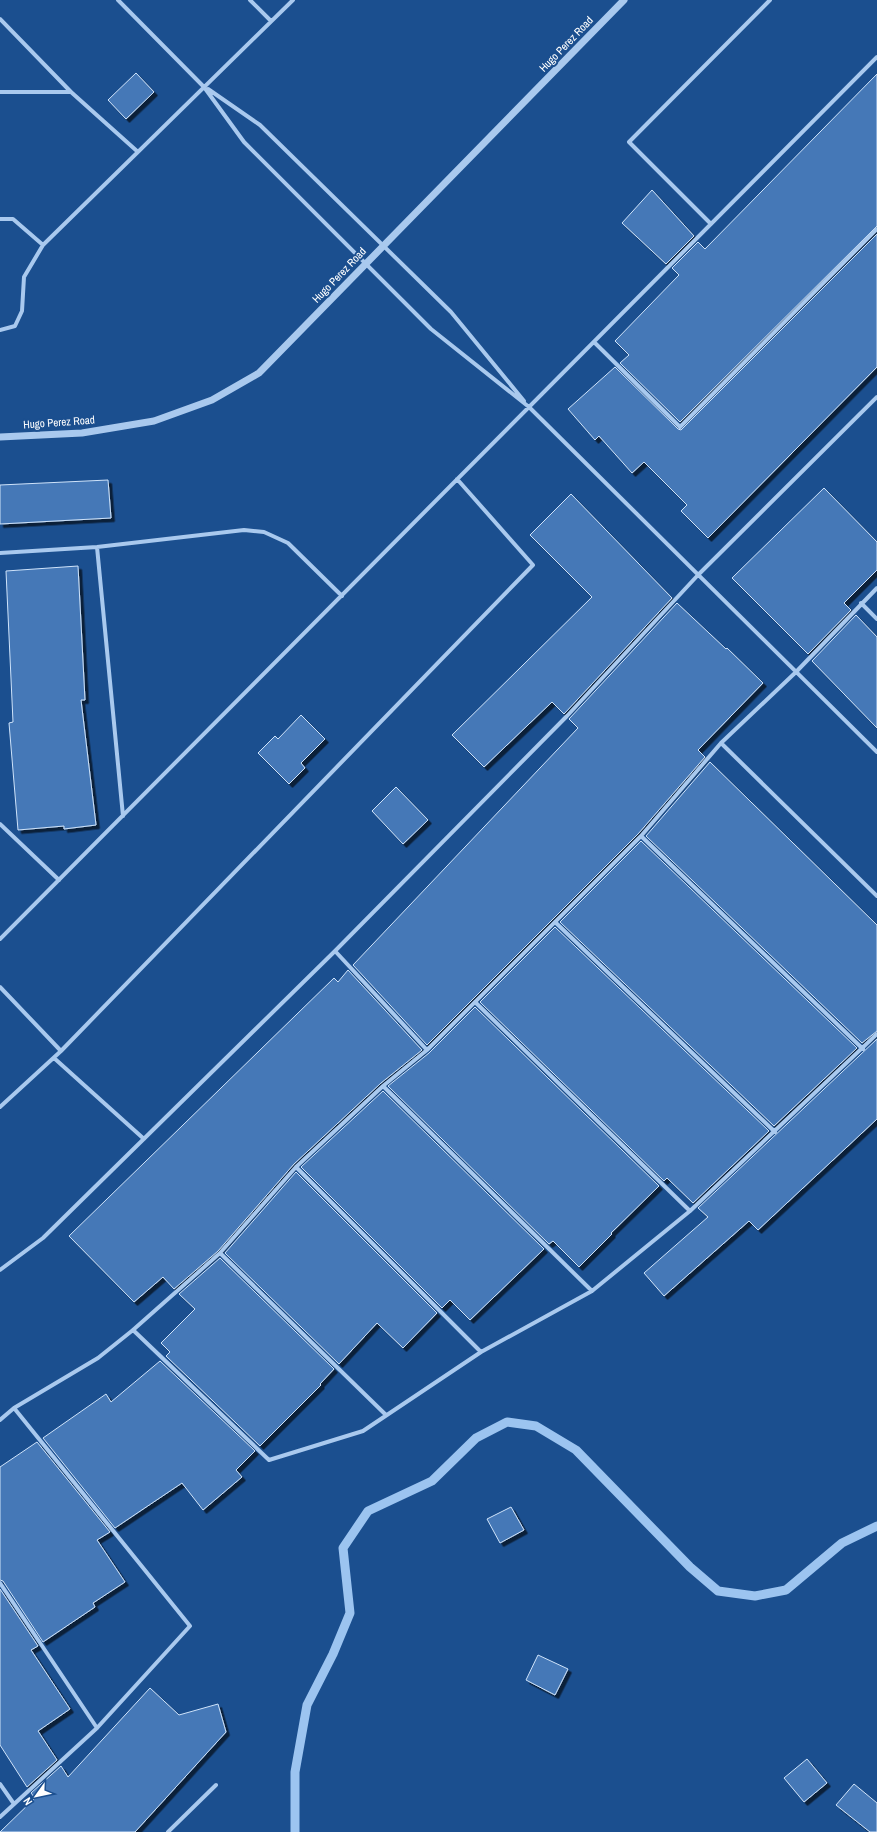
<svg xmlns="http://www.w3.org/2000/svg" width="877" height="1832" viewBox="0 0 877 1832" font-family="'Archivo Narrow',sans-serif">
	<defs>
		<filter id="shadow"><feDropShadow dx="3.5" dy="3.5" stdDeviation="0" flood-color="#0009"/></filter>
	</defs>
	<rect width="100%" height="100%" fill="#1b4f8f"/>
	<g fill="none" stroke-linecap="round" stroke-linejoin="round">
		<path stroke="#9cc4f0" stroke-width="9" d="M 295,1832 L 295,1772 L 307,1705 L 333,1654 L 350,1613 L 343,1548 L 368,1511 L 432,1481 L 476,1438 L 507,1422 L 536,1426 L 576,1450 L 690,1567 L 718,1591 L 755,1596 L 786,1590 L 842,1543 L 877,1526"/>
	</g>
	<path fill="#4478b7" stroke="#cfe3fa" filter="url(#shadow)" d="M 136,73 L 154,92 L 126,119 L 108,100 Z
		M 877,74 L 877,226 L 680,422 L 620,363 L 629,355 L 615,341 L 679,275 L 672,268 L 698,242 L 705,249 Z
		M 652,190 L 694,236 L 666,264 L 622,223 Z
		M 877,234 L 877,367 L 708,538 L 681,511 L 687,505 L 644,462 L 632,473 L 599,436 L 595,440 L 568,409 L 615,367 L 678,429 L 681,430 Z
		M 108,480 L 111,518 L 0,524 L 0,485 Z
		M 824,488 L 877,542 L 877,570 L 844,603 L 851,610 L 808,654 L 732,578 Z
		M 571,494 L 672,598 L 564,714 L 552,702 L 484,767 L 452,735 L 592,597 L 530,535 Z
		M 78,566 L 85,700 L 81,700 L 96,825 L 64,829 L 64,826 L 18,830 L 9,723 L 13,722 L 6,571 Z
		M 677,603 L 726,649 L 727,648 L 763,683 L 698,750 L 705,757 L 638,834 L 427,1045 L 353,965 L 578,728 L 569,719 Z
		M 856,615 L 877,637 L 877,728 L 812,661 Z
		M 301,715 L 325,739 L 301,763 L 305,768 L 289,784 L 258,753 L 275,736 L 278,739 Z
		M 710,762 L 877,925 L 877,1031 L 862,1043 L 646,836 Z
		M 396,787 L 428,820 L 403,844 L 372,811 Z
		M 641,841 L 857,1048 L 774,1126 L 560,922 Z
		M 555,927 L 769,1131 L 693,1203 L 667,1178 L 664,1181 L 480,1002 Z
		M 348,970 L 422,1050 L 381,1083 L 294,1164 L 218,1251 L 174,1289 L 163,1277 L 134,1302 L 69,1236 L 334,978 L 338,982 Z
		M 475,1007 L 659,1186 L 611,1233 L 612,1234 L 579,1267 L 553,1241 L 549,1244 L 388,1086 L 429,1053 Z
		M 877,1039 L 877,1119 L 758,1230 L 749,1221 L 664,1296 L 644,1273 L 708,1217 L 698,1208 Z
		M 383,1091 L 544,1249 L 470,1320 L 450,1300 L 442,1308 L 301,1167 Z
		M 296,1172 L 437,1313 L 403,1348 L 377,1323 L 339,1364 L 225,1253 Z
		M 220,1258 L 334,1369 L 320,1384 L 321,1385 L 260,1446 L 166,1356 L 170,1352 L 161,1343 L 195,1309 L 179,1294 Z
		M 160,1361 L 255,1451 L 236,1470 L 242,1477 L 203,1510 L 182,1483 L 115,1528 L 43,1438 L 106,1394 L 111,1402 Z
		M 37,1442 L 110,1532 L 97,1540 L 125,1582 L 93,1603 L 95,1607 L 43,1642 L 3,1581 L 0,1580 L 0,1467 Z
		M 511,1507 L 524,1530 L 500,1543 L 487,1519 Z
		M 0,1589 L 38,1646 L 31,1650 L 70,1709 L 38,1731 L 57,1760 L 27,1787 L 0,1745 Z
		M 538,1655 L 568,1669 L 555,1695 L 526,1680 Z
		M 150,1688 L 179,1715 L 218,1704 L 226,1732 L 135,1832 L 0,1832 L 35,1798 L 31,1793 L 61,1766 L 68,1777 Z
		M 807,1759 L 827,1783 L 804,1802 L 784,1778 Z
		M 854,1784 L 877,1803 L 877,1832 L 870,1832 L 836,1805 Z"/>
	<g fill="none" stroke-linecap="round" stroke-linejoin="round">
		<path stroke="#a9c9ee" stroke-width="4" d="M 118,0 L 204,87 L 244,142 L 431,329 L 529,407 L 877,752
			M 250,0 L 271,21
			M 0,19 L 71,92 L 138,152
			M 208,89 L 260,125 L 451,312 L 524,401
			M 0,92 L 71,92
			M 0,219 L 13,219 L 43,245
			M 711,224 L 629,142 L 770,0
			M 0,330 L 15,326 L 22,311 L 24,277 L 43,245 L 293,0
			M 594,342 L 680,427 L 877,229
			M 97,547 L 123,816
			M 0,553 L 97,547 L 244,530 L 264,532 L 288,543 L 342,596
			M 861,603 L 877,619
			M 721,743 L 877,896
			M 0,824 L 59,880
			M 641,836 L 863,1049
			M 555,922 L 775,1132
			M 0,939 L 877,57
			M 335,951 L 427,1050
			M 0,987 L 61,1051
			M 475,1002 L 690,1211
			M 54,1058 L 144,1139
			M 383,1086 L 592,1291
			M 0,1107 L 61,1051 L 533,565 L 457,479
			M 296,1167 L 481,1352
			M 220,1253 L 386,1415
			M 0,1270 L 43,1238 L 335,951 L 567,716 L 698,575 L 877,397
			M 133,1330 L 269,1460 L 363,1431 L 481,1352 L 592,1291 L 690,1211 L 877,1034
			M 0,1420 L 14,1408 L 98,1358 L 133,1330 L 220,1253 L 296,1167 L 383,1086 L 427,1050 L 641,836 L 721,743 L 796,672 L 877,588
			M 0,1583 L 97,1728
			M 0,1784 L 14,1804
			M 0,1817 L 97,1728 L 190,1626 L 14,1408
			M 168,1832 L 216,1785"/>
		<path stroke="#a9c9ee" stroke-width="7" d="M 0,437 L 82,433 L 154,421 L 212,400 L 259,373 L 624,0"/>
	</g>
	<g text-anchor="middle" stroke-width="4" stroke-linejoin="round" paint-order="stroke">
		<g font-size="11" fill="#fff" stroke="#1b4f8f">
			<text transform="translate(566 44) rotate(-46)" y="4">Hugo Perez Road</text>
			<text transform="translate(339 275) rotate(-46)" y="4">Hugo Perez Road</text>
			<text transform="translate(59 422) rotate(-4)" y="4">Hugo Perez Road</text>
		</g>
	</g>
	<g transform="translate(36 1796) rotate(237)" stroke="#1b4f8f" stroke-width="3" paint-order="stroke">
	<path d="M0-3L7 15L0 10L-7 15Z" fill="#ffffff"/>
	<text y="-6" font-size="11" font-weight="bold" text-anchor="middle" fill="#ffffff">N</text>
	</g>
</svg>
